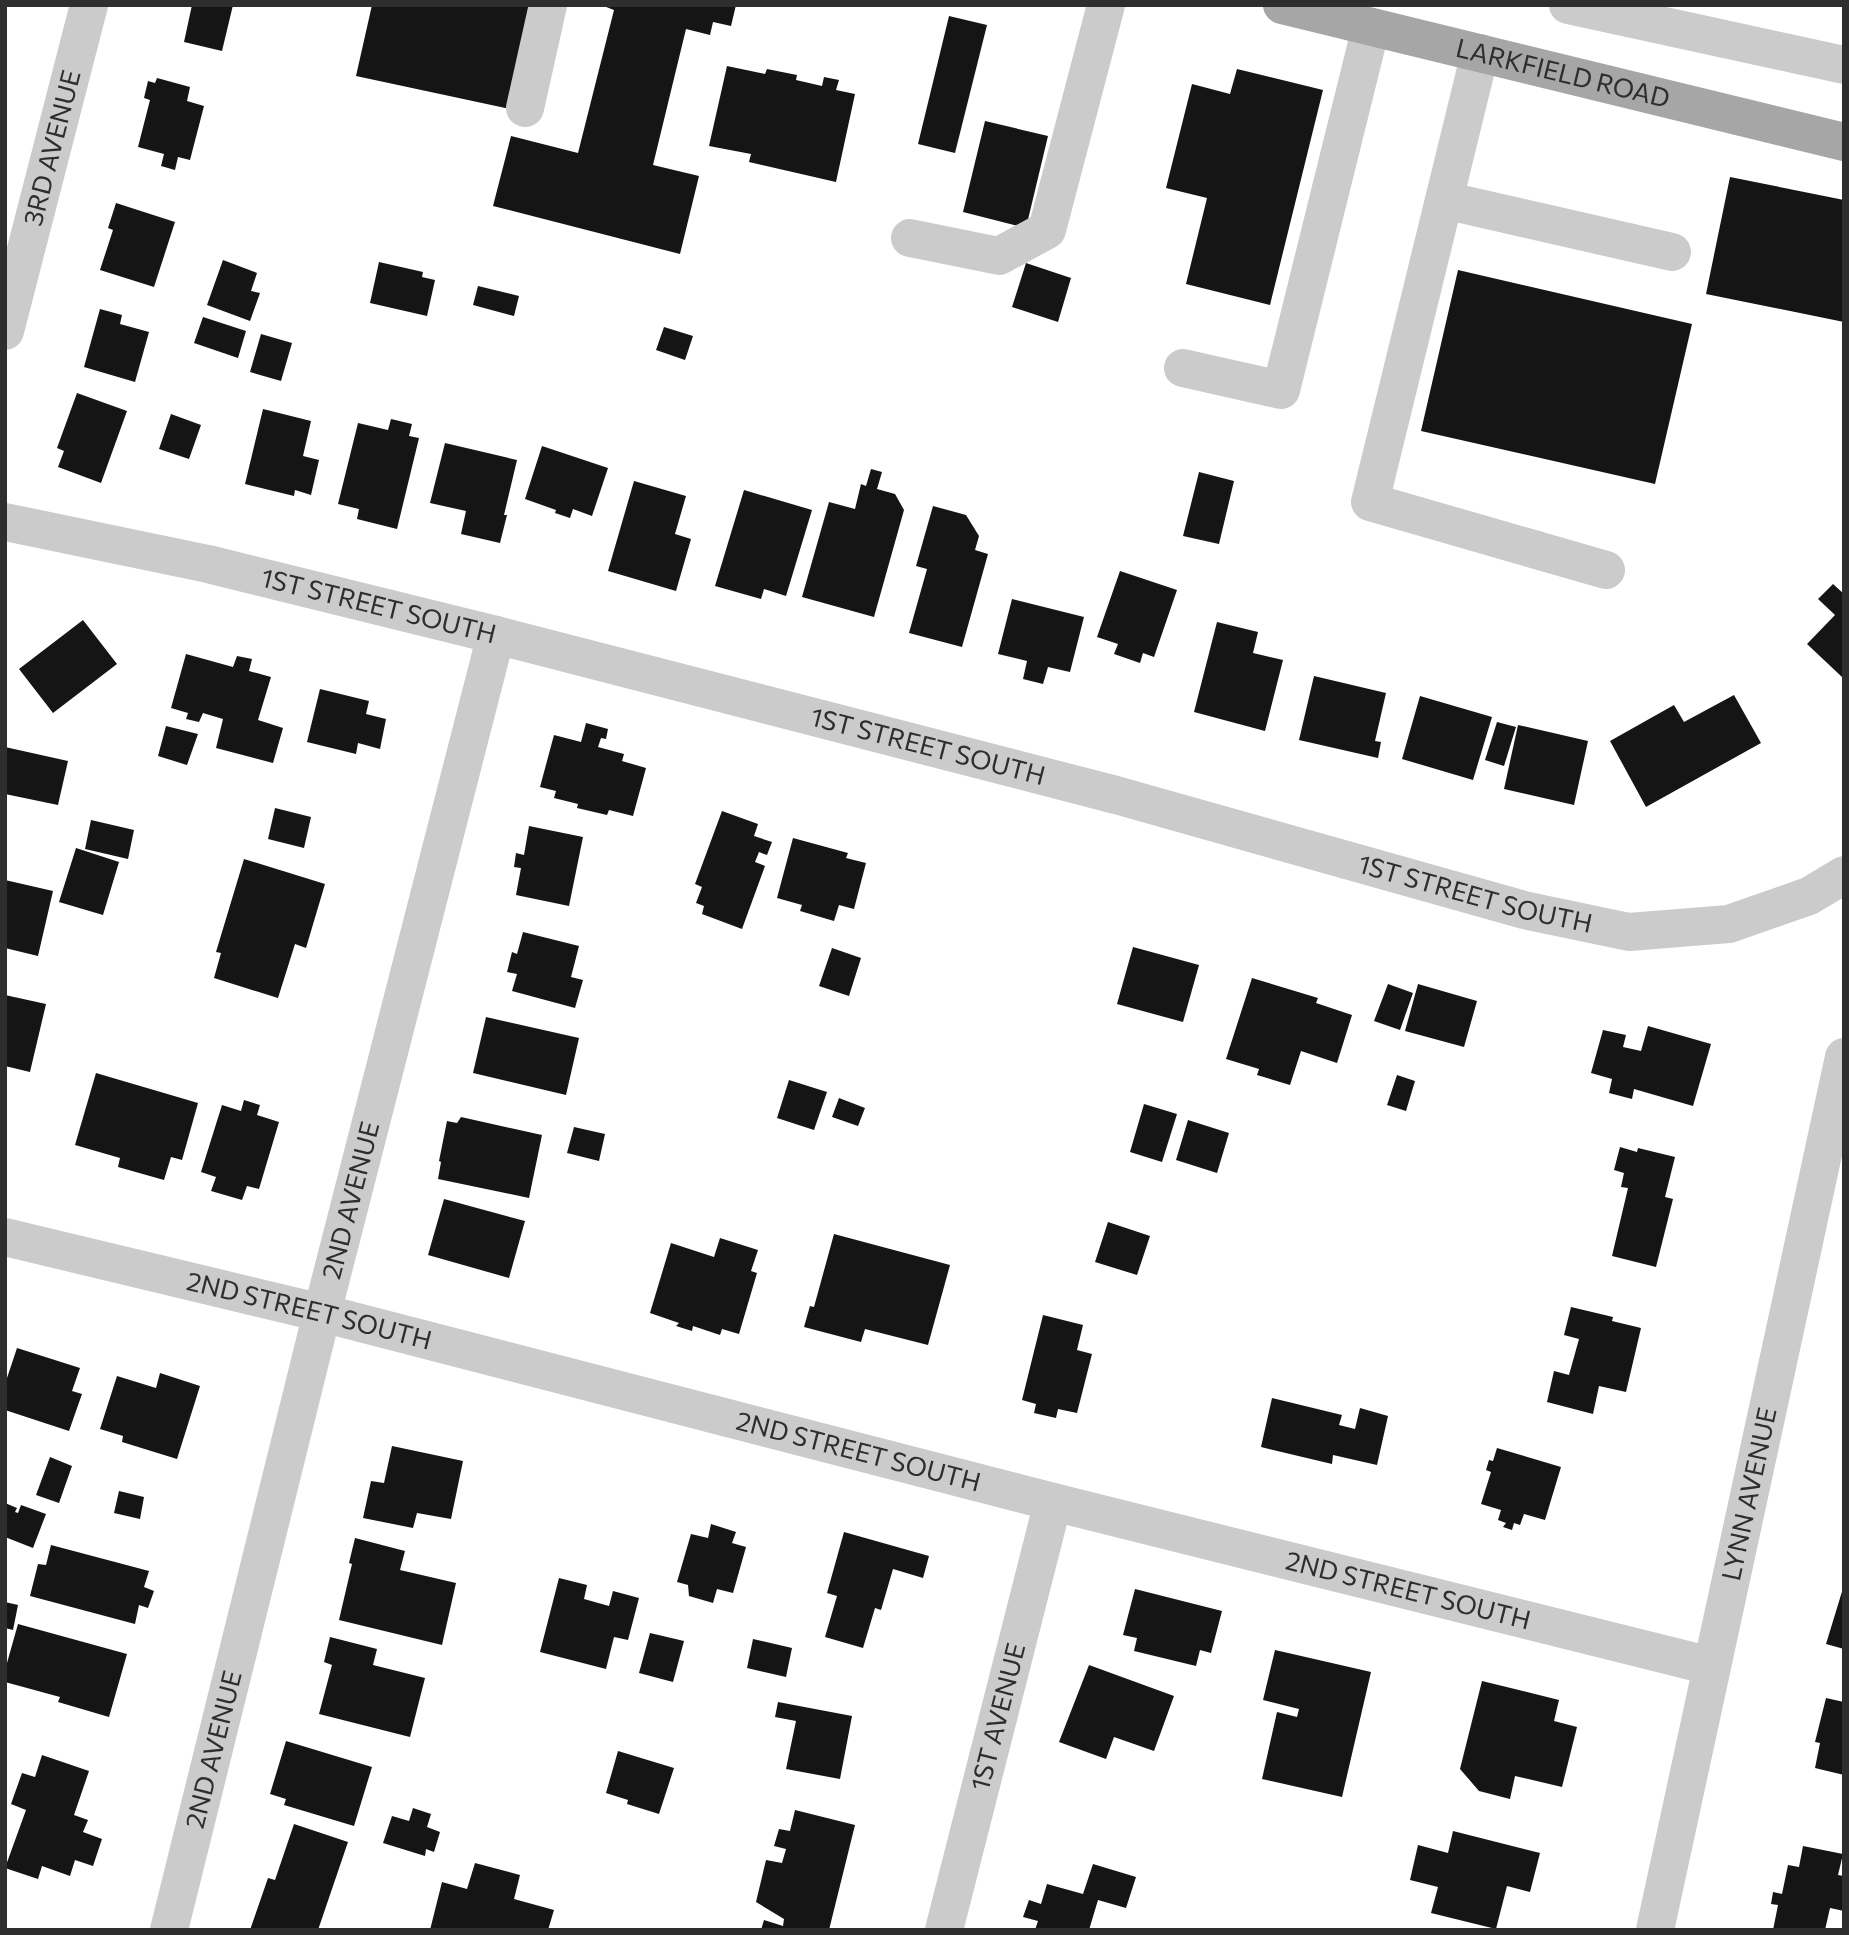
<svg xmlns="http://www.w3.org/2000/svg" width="1849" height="1935" viewBox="0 0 1849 1935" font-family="Commissioner,sans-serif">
	<rect width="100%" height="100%" fill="#fff"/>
	<path fill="#151515" d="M 192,5 L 233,5 L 222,51 L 184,42 Z
		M 372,5 L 532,5 L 510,109 L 356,76 Z
		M 601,5 L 736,5 L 731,26 L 713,22 L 710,35 L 686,29 L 653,165 L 699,176 L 680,254 L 493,206 L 511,136 L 578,153 L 614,10 Z
		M 949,16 L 987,25 L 955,153 L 918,144 Z
		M 727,66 L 765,74 L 767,69 L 797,75 L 796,80 L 822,86 L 824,77 L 839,80 L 836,90 L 855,94 L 836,182 L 749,162 L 751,154 L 709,146 Z
		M 1237,69 L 1323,90 L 1270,305 L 1186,284 L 1207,198 L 1166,188 L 1192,84 L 1230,94 Z
		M 157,78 L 190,87 L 187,101 L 204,106 L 190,160 L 178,157 L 175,170 L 161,166 L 164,154 L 138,147 L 150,100 L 144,98 L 148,81 L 155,83 Z
		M 985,121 L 1048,136 L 1026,228 L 963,212 Z
		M 1730,177 L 1844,200 L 1844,322 L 1706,294 Z
		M 116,203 L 175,222 L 154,287 L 100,270 L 113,230 L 108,228 Z
		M 223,260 L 257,273 L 251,291 L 260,293 L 250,321 L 207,305 Z
		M 379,262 L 423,272 L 422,277 L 435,280 L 427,316 L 370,303 Z
		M 1026,263 L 1071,278 L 1058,322 L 1012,307 Z
		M 1458,270 L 1692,324 L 1655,484 L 1421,431 Z
		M 478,286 L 519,296 L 514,316 L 473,305 Z
		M 100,309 L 122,315 L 120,324 L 149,332 L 135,382 L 84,367 Z
		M 203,317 L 246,331 L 238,358 L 194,343 Z
		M 664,327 L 693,336 L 685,360 L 656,350 Z
		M 261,334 L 292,343 L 281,381 L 250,372 Z
		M 77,393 L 127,411 L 101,483 L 58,467 L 64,451 L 57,448 Z
		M 263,409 L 311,421 L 303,456 L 319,460 L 311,495 L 295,490 L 294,496 L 245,484 Z
		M 171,414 L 201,425 L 189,459 L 159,449 Z
		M 391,419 L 412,424 L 409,436 L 419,438 L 397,529 L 357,519 L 359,509 L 338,504 L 358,423 L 388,430 Z
		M 445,443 L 517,460 L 504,515 L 507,515 L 500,543 L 461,534 L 466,511 L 430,503 Z
		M 542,446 L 608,468 L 592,516 L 573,509 L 570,518 L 555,513 L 556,510 L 525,499 Z
		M 871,469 L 882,472 L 877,489 L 895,494 L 904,510 L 874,617 L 802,597 L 829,502 L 855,509 L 861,484 L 866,486 Z
		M 1199,472 L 1234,481 L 1219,544 L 1183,536 Z
		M 634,481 L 686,496 L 675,534 L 691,539 L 676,591 L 608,571 Z
		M 744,490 L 812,510 L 786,596 L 764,589 L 761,599 L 715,586 Z
		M 933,506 L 966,515 L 979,536 L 975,550 L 988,554 L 962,647 L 909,633 L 927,569 L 916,566 Z
		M 1120,571 L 1177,590 L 1154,657 L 1143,653 L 1140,663 L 1114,654 L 1118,644 L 1097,637 Z
		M 1833,584 L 1844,594 L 1844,674 L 1842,677 L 1807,644 L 1835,615 L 1818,599 Z
		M 1012,599 L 1084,617 L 1070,672 L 1048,667 L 1043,684 L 1023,679 L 1027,661 L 998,654 Z
		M 83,620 L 117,664 L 53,713 L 19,669 Z
		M 1217,622 L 1258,632 L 1253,653 L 1283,660 L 1265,731 L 1194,712 Z
		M 186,654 L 233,667 L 237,656 L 252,659 L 249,671 L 271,677 L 258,720 L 283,728 L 273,763 L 216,748 L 223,719 L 203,713 L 199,722 L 186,719 L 188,713 L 171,708 Z
		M 1314,676 L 1386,693 L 1375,741 L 1381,742 L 1378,758 L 1299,740 Z
		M 320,689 L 369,701 L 366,714 L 386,719 L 380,749 L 358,743 L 356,754 L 307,742 Z
		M 1734,695 L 1761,743 L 1646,807 L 1610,741 L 1674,705 L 1684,722 Z
		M 1420,696 L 1492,717 L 1473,780 L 1402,759 Z
		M 1497,722 L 1516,727 L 1504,766 L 1485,760 Z
		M 586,723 L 608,729 L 606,739 L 601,738 L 598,747 L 624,754 L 622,761 L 646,768 L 633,816 L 609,810 L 607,815 L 577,808 L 578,804 L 554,798 L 556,791 L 540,787 L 554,735 L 581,742 Z
		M 1518,725 L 1588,741 L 1574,805 L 1504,789 Z
		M 166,726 L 198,734 L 187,765 L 158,756 Z
		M 5,747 L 68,761 L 58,805 L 5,794 Z
		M 275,808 L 311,817 L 304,848 L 268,839 Z
		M 722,811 L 758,824 L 754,836 L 772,842 L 767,855 L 759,852 L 755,862 L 765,866 L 742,929 L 702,914 L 704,906 L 696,903 L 702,887 L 695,884 Z
		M 91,820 L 134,830 L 128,859 L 85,849 Z
		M 529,826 L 583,837 L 569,906 L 516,895 L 521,868 L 514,867 L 516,853 L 524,855 Z
		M 793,838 L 848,853 L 846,858 L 866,863 L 854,909 L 839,905 L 834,921 L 800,911 L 802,905 L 777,898 Z
		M 76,848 L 119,862 L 103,915 L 59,902 Z
		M 244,859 L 325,884 L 306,948 L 295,944 L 278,998 L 214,978 L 221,953 L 216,952 Z
		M 5,880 L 53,891 L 38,956 L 5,948 Z
		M 523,932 L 579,946 L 571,977 L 583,980 L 575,1008 L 512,991 L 517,974 L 507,972 L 512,952 L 517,954 Z
		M 1133,947 L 1199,965 L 1183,1022 L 1117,1004 Z
		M 832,948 L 861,958 L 849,996 L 819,986 Z
		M 1252,978 L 1318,998 L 1316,1003 L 1352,1015 L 1337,1063 L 1301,1051 L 1290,1085 L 1257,1075 L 1259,1069 L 1226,1059 Z
		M 1388,984 L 1413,993 L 1400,1030 L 1374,1021 Z
		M 1418,984 L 1477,1001 L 1464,1047 L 1405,1031 Z
		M 5,995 L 46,1004 L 30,1072 L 5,1066 Z
		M 486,1017 L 579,1038 L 566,1095 L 473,1073 Z
		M 1648,1026 L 1711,1044 L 1693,1106 L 1634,1089 L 1632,1099 L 1609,1093 L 1612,1079 L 1591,1073 L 1603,1030 L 1626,1035 L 1623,1047 L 1641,1051 Z
		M 96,1073 L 198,1103 L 182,1160 L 171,1157 L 164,1180 L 118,1167 L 120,1158 L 75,1145 Z
		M 1397,1075 L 1415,1081 L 1406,1111 L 1387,1105 Z
		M 789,1080 L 827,1092 L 814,1130 L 777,1118 Z
		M 839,1098 L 865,1108 L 858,1126 L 832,1117 Z
		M 244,1100 L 260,1105 L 257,1115 L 279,1122 L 259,1189 L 247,1186 L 242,1200 L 211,1191 L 216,1177 L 201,1172 L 222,1105 L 241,1111 Z
		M 1144,1104 L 1177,1114 L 1162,1162 L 1130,1152 Z
		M 461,1117 L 542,1135 L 529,1198 L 438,1179 L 441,1162 L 439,1161 L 447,1121 L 457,1123 Z
		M 1188,1120 L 1229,1133 L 1217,1173 L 1176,1160 Z
		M 574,1127 L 605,1134 L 599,1161 L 567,1153 Z
		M 1620,1147 L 1637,1152 L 1638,1148 L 1675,1157 L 1665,1197 L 1673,1199 L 1656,1267 L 1612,1256 L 1628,1188 L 1621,1187 L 1624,1173 L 1614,1170 Z
		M 444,1199 L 525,1221 L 509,1278 L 428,1255 Z
		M 1108,1222 L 1150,1236 L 1137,1275 L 1095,1262 Z
		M 834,1234 L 950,1265 L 928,1345 L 865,1329 L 861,1342 L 804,1327 L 810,1306 L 814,1307 Z
		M 720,1238 L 758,1250 L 751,1271 L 757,1273 L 739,1334 L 722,1329 L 720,1335 L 693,1326 L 692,1331 L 676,1326 L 679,1323 L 650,1313 L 671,1243 L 714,1257 Z
		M 1571,1307 L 1613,1317 L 1612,1321 L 1641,1328 L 1626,1392 L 1599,1386 L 1593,1414 L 1547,1402 L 1554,1371 L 1569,1375 L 1579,1339 L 1564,1335 Z
		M 1043,1315 L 1083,1325 L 1077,1350 L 1092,1354 L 1077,1413 L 1058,1409 L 1056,1418 L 1034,1413 L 1036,1404 L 1022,1400 Z
		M 17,1348 L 80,1368 L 72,1391 L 82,1394 L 69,1431 L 5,1410 L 5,1384 Z
		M 160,1373 L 200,1386 L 177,1459 L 122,1442 L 123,1436 L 100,1429 L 117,1376 L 156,1388 Z
		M 1272,1398 L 1342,1415 L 1339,1425 L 1355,1429 L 1360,1408 L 1388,1416 L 1377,1465 L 1333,1455 L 1332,1464 L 1261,1447 Z
		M 392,1446 L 463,1461 L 451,1519 L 417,1513 L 413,1528 L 363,1518 L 371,1481 L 384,1483 Z
		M 1497,1448 L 1561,1467 L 1545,1520 L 1524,1514 L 1520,1525 L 1514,1523 L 1512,1530 L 1503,1527 L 1506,1523 L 1498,1520 L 1501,1510 L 1481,1504 L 1491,1472 L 1486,1470 L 1489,1460 L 1493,1461 Z
		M 50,1457 L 72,1466 L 59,1503 L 36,1495 Z
		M 119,1491 L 144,1497 L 140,1519 L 114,1513 Z
		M 5,1503 L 17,1508 L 15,1512 L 18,1513 L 21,1505 L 46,1514 L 33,1548 L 5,1537 Z
		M 711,1524 L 736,1532 L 732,1543 L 746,1547 L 733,1593 L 717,1589 L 713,1603 L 689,1596 L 688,1585 L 677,1582 L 691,1534 L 708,1538 Z
		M 844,1532 L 929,1556 L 923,1578 L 893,1569 L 881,1610 L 875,1608 L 863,1648 L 825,1637 L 837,1596 L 827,1593 Z
		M 355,1538 L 405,1551 L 400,1570 L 456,1583 L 442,1645 L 339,1620 L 352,1564 L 349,1563 Z
		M 51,1545 L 149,1571 L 144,1587 L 154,1591 L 148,1608 L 139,1605 L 135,1624 L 30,1596 L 38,1564 L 46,1565 Z
		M 559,1578 L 587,1585 L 584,1599 L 609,1606 L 613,1591 L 639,1598 L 628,1640 L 614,1637 L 606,1669 L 540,1652 Z
		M 1844,1585 L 1844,1649 L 1826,1644 Z
		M 1135,1589 L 1222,1611 L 1211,1653 L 1200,1650 L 1196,1666 L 1134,1651 L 1137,1638 L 1123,1635 Z
		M 5,1602 L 18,1605 L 13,1630 L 5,1628 Z
		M 18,1624 L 127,1654 L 109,1717 L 58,1702 L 60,1697 L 5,1682 L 5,1670 Z
		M 650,1633 L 684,1641 L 673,1682 L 639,1673 Z
		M 330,1637 L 377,1649 L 373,1665 L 425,1678 L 410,1737 L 319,1714 L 332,1665 L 324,1662 Z
		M 753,1639 L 792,1648 L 786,1677 L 747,1668 Z
		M 1275,1650 L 1371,1672 L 1342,1797 L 1262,1779 L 1277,1712 L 1297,1717 L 1299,1709 L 1263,1700 Z
		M 1089,1665 L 1174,1696 L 1154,1751 L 1114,1737 L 1106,1759 L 1059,1742 Z
		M 1482,1681 L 1559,1700 L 1554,1721 L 1577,1727 L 1562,1787 L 1515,1776 L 1510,1799 L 1479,1791 L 1460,1769 Z
		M 1826,1698 L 1844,1702 L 1844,1775 L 1815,1768 L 1820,1743 L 1815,1742 Z
		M 778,1702 L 852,1716 L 840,1779 L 786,1769 L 796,1721 L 775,1717 Z
		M 286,1741 L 372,1767 L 354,1826 L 284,1805 L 286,1799 L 270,1794 Z
		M 618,1751 L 674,1768 L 659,1814 L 627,1804 L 628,1800 L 606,1793 Z
		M 42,1755 L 89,1771 L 74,1815 L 88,1820 L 83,1832 L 102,1839 L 93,1866 L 75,1860 L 70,1876 L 42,1866 L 38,1879 L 5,1868 L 26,1810 L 11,1804 L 22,1773 L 35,1777 Z
		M 413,1808 L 431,1814 L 427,1827 L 440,1832 L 434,1852 L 426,1849 L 425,1856 L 383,1843 L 392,1816 L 409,1821 Z
		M 795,1810 L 855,1825 L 829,1930 L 761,1930 L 764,1920 L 783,1926 L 784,1919 L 756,1902 L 766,1860 L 782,1863 L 786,1849 L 774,1846 L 779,1829 L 790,1831 Z
		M 294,1824 L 348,1842 L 318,1930 L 250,1930 L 268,1878 L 275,1880 Z
		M 1453,1831 L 1540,1853 L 1530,1892 L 1507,1886 L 1496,1929 L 1431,1913 L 1438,1887 L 1410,1880 L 1418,1845 L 1448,1853 Z
		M 1803,1846 L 1843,1854 L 1838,1875 L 1844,1876 L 1844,1911 L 1830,1908 L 1825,1930 L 1773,1930 L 1778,1905 L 1771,1904 L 1773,1892 L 1782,1894 L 1788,1865 L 1799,1867 Z
		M 475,1863 L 520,1875 L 514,1899 L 554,1910 L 548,1930 L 430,1930 L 442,1882 L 467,1889 Z
		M 1093,1864 L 1136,1877 L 1126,1908 L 1098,1900 L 1089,1930 L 1035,1930 L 1038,1921 L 1023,1917 L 1029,1900 L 1041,1904 L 1047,1884 L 1083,1894 Z"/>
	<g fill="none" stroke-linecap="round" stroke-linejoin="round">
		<g stroke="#cbcbcb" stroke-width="38">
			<path d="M 1568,5 L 1844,65"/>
			<path d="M 1480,53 L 1370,502 L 1606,570"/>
			<path d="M 525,108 L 548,5"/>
			<path d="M 1444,200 L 1672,252"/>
			<path d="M 910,238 L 999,256 L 1047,230 L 1106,5"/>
			<path id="s1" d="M 5,331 L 89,5"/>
			<path d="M 1183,368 L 1281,390 L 1371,27"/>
			<path id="s2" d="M 5,522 L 208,564 L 496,635 L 1116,795 L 1524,910 L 1629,932 L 1729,924 L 1809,896 L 1844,875"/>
			<path id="s3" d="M 5,1237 L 322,1313 L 1053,1502 L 1711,1666"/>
			<path id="s4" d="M 169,1930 L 322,1313 L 496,635"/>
			<path id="s5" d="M 944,1930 L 1053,1502"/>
			<path id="s6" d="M 1655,1930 L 1844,1057"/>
		</g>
		<path stroke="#a6a6a6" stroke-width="38" id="s7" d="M 1282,5 L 1844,142"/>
	</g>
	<g text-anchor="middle" stroke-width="7" stroke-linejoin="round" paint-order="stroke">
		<g font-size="26" fill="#2e2e2e" stroke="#fff">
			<text dy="9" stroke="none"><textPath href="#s7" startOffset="289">LARKFIELD ROAD</textPath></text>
			<text dy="9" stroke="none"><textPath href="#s1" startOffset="189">3RD AVENUE</textPath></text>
			<text dy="9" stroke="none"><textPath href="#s2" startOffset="383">1ST STREET SOUTH</textPath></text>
			<text dy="9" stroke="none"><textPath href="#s2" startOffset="950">1ST STREET SOUTH</textPath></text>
			<text dy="9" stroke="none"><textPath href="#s2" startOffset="1517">1ST STREET SOUTH</textPath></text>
			<text dy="9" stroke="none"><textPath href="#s4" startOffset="752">2ND AVENUE</textPath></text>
			<text dy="9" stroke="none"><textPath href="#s3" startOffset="313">2ND STREET SOUTH</textPath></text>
			<text dy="9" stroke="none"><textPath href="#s3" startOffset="880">2ND STREET SOUTH</textPath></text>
			<text dy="9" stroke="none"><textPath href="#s6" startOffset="446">LYNN AVENUE</textPath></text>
			<text dy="9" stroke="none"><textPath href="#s3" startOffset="1447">2ND STREET SOUTH</textPath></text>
			<text dy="9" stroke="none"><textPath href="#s5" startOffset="220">1ST AVENUE</textPath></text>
			<text dy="9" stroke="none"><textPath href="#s4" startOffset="186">2ND AVENUE</textPath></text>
		</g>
	</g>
	<rect width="1849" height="1935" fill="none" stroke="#2e2e2e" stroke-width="14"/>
</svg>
